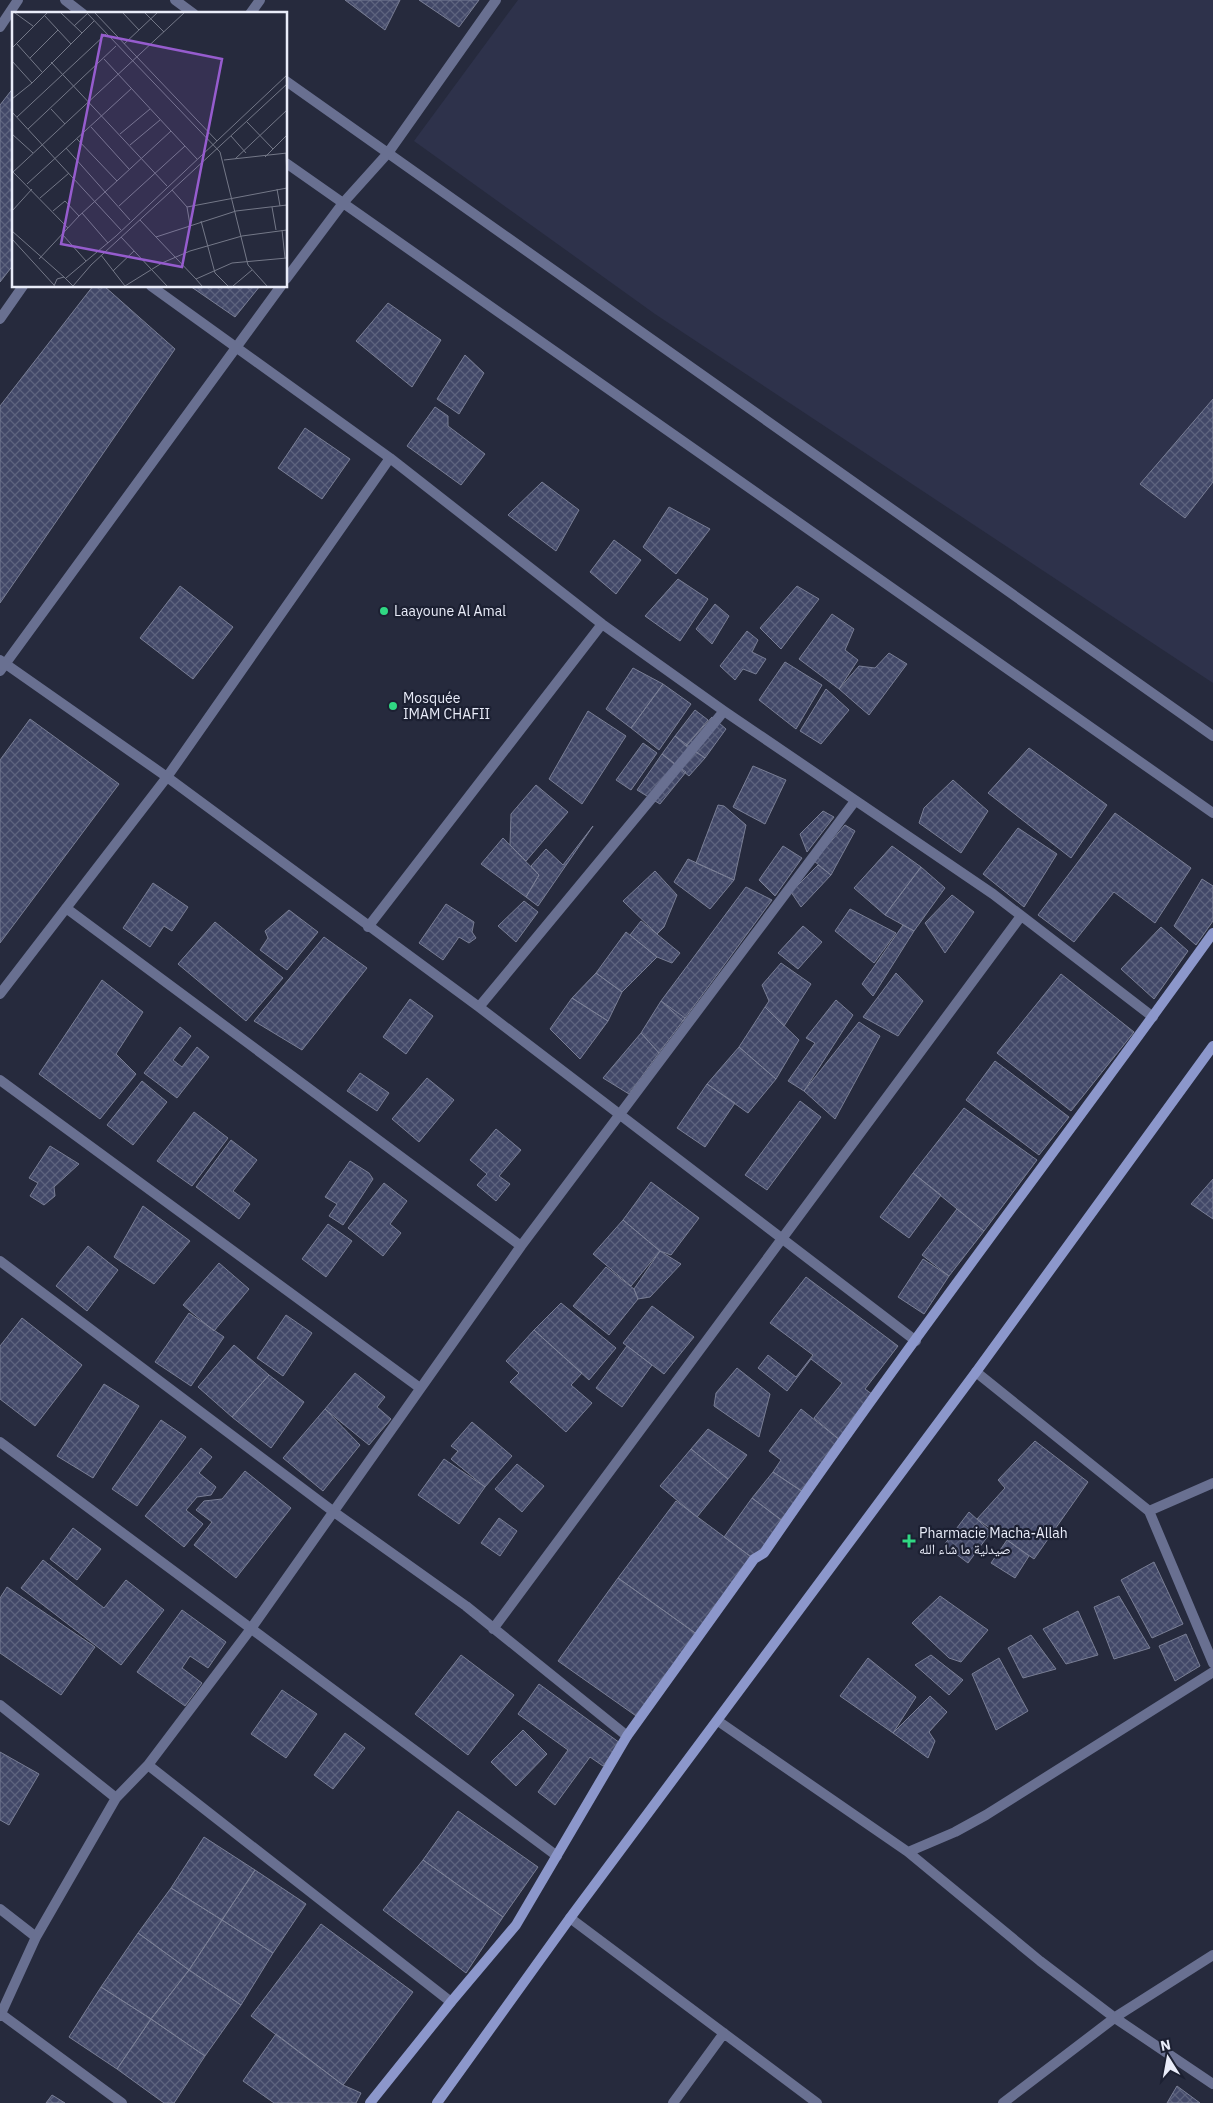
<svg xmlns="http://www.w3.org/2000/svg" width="1213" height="2103" viewBox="0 0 1213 2103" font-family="'IBM Plex Sans','Noto Naskh Arabic',sans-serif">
	<defs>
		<pattern id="building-cross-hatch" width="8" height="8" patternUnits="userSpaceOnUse" patternTransform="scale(1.25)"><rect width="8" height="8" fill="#424868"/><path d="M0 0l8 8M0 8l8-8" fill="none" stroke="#5d637e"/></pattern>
	</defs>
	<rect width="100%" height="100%" fill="#262a3d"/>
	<path fill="#2e324b" d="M 518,0 L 1213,0 L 1213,683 L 655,314 L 414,141 Z"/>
	<path fill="url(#building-cross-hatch)" stroke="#797e95" d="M 345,0 L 400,0 L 385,30 Z
		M 419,0 L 479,0 L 459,27 Z
		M 14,87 L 14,264 L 0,282 L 0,105 Z
		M 93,286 L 104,286 L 175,349 L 0,603 L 0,406 Z
		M 190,286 L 260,286 L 235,317 Z
		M 388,303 L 441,340 L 412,387 L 356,341 Z
		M 465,355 L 484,373 L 459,414 L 437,399 Z
		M 1213,399 L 1213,482 L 1185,518 L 1140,484 Z
		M 435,407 L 448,416 L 448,426 L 485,454 L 461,485 L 407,446 Z
		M 305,428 L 350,459 L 322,499 L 278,468 Z
		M 542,482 L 579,510 L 556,551 L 508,515 Z
		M 669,507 L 710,529 L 676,574 L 643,547 Z
		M 614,540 L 641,560 L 616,594 L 590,572 Z
		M 678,579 L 708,599 L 680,641 L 645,616 Z
		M 180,586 L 233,627 L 193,679 L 140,638 Z
		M 797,586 L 819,599 L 781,649 L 760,628 Z
		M 715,604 L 729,616 L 712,644 L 696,629 Z
		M 832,614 L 854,629 L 845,650 L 858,660 L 839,689 L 799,659 Z
		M 747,631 L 758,640 L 752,652 L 766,659 L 756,674 L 743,669 L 735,680 L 720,666 Z
		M 889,653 L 907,664 L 869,715 L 839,689 L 859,666 L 875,668 Z
		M 785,662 L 822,685 L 796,729 L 759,700 Z
		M 633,668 L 663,684 L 631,728 L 606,709 Z
		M 663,684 L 691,704 L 659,750 L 631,728 Z
		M 826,689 L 849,710 L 821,744 L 800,731 Z
		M 695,710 L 708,720 L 686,746 L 675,736 Z
		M 588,711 L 626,736 L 582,804 L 549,779 Z
		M 712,717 L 726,729 L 705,758 L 686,746 Z
		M 30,719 L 119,784 L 0,943 L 0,760 Z
		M 675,736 L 705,758 L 689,776 L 662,754 Z
		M 643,743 L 657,753 L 631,790 L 616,780 Z
		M 1029,748 L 1107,805 L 1071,858 L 988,793 Z
		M 662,754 L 686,772 L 660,804 L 637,790 Z
		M 753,766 L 786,780 L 765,824 L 733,807 Z
		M 953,780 L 988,811 L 961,853 L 919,823 L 924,808 Z
		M 536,785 L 568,812 L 526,861 L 510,845 L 511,814 Z
		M 718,805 L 724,806 L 746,825 L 734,880 L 696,863 Z
		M 823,811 L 834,817 L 807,852 L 800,834 Z
		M 1115,813 L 1191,868 L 1155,923 L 1114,892 L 1074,942 L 1038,915 Z
		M 845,825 L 855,831 L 831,875 L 814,861 Z
		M 593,826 L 538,906 L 526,897 L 539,875 L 531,866 L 546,849 L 563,865 Z
		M 1018,828 L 1057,854 L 1024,907 L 983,874 Z
		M 503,838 L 539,875 L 526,897 L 481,864 Z
		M 783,846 L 802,858 L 775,896 L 759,880 Z
		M 892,846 L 921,867 L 885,915 L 854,888 Z
		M 688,859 L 734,880 L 710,909 L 674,882 Z
		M 818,865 L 831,875 L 801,907 L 791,892 Z
		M 921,867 L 945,888 L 914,931 L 885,915 Z
		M 655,871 L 677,895 L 664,927 L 657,934 L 623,901 Z
		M 1202,879 L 1213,886 L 1213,921 L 1196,945 L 1174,926 Z
		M 153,883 L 188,907 L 172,931 L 164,926 L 150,947 L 123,928 Z
		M 746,887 L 772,900 L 683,1021 L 661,1001 Z
		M 952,895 L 974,912 L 945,953 L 925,923 Z
		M 524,901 L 538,912 L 516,942 L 498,926 Z
		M 446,904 L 474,922 L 472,932 L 476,938 L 469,943 L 459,937 L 443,960 L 419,943 Z
		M 850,909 L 896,933 L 874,963 L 835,931 Z
		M 289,910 L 318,932 L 287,970 L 260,950 L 268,938 L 265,931 Z
		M 641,921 L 680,953 L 672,963 L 657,957 L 630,935 Z
		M 215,922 L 283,978 L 246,1021 L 178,964 Z
		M 903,925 L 914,931 L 873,996 L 862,984 Z
		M 803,926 L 822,942 L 798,969 L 778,953 Z
		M 1161,927 L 1188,951 L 1154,999 L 1121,969 Z
		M 626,932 L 657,957 L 622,992 L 596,973 Z
		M 324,937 L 367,968 L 302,1050 L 254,1021 Z
		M 781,963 L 811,984 L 784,1026 L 765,1007 L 769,1001 L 762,985 Z
		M 596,973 L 622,992 L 608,1021 L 572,998 Z
		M 896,973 L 923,1001 L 898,1036 L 863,1017 Z
		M 1061,974 L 1134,1032 L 1071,1111 L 997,1053 Z
		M 102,980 L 143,1012 L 116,1054 L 136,1074 L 100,1119 L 39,1074 Z
		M 572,998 L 608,1021 L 580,1059 L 550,1029 Z
		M 410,999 L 433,1016 L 406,1054 L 383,1037 Z
		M 836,1000 L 853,1015 L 804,1091 L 788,1081 L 815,1043 L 806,1038 Z
		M 661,1001 L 685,1018 L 659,1053 L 641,1033 Z
		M 765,1007 L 799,1040 L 776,1079 L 739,1047 Z
		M 859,1022 L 880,1036 L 835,1119 L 804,1091 Z
		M 180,1027 L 191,1036 L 173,1060 L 182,1067 L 197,1047 L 209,1057 L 177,1098 L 144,1073 Z
		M 641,1033 L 659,1053 L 629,1094 L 603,1078 Z
		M 739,1047 L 776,1079 L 748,1113 L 707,1084 Z
		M 995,1061 L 1069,1117 L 1039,1155 L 966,1100 Z
		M 360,1073 L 389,1093 L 377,1111 L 347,1091 Z
		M 427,1078 L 454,1100 L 419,1142 L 392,1119 Z
		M 142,1081 L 167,1102 L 133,1145 L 107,1125 Z
		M 707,1084 L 735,1103 L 705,1147 L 677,1128 Z
		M 800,1101 L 821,1117 L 767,1190 L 745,1175 Z
		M 964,1108 L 1037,1160 L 984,1231 L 913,1173 Z
		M 194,1112 L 228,1138 L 192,1186 L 157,1161 Z
		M 496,1129 L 521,1150 L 499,1176 L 510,1184 L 496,1201 L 477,1185 L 487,1174 L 470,1160 Z
		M 231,1140 L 257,1160 L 233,1191 L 250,1204 L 239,1219 L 196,1187 Z
		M 50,1146 L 79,1164 L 54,1187 L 55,1196 L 44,1205 L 30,1196 L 38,1183 L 29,1178 Z
		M 350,1161 L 369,1173 L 373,1179 L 343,1225 L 329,1216 L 337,1204 L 325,1197 Z
		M 913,1173 L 941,1195 L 909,1238 L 880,1217 Z
		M 1213,1179 L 1213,1219 L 1191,1204 Z
		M 651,1182 L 699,1218 L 671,1255 L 660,1251 L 623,1220 Z
		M 384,1183 L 407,1201 L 390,1224 L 401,1233 L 383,1256 L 348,1228 Z
		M 143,1206 L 190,1241 L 154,1284 L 114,1257 Z
		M 957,1209 L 984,1231 L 949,1276 L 922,1255 Z
		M 623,1220 L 660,1251 L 631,1286 L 593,1254 Z
		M 328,1224 L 352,1241 L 326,1277 L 302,1259 Z
		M 88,1246 L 118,1270 L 87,1311 L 56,1286 Z
		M 660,1251 L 681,1264 L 650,1297 L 638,1299 L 634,1289 Z
		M 923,1259 L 949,1276 L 924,1314 L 898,1297 Z
		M 219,1263 L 249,1289 L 214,1331 L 183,1305 Z
		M 606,1267 L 634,1289 L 638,1299 L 609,1335 L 573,1306 Z
		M 806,1277 L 898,1346 L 865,1389 L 876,1397 L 841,1441 L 814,1418 L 842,1383 L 811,1359 L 787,1391 L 758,1368 L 768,1355 L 796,1377 L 813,1355 L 770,1323 Z
		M 561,1303 L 616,1348 L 589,1380 L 534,1330 Z
		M 652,1306 L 694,1337 L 664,1374 L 623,1343 Z
		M 189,1313 L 224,1337 L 191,1386 L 155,1362 Z
		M 286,1315 L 312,1333 L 283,1376 L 257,1358 Z
		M 22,1318 L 82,1365 L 35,1426 L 0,1399 L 0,1346 Z
		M 534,1330 L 582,1373 L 571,1385 L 592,1403 L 566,1432 L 510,1382 L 519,1373 L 506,1361 Z
		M 234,1345 L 269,1375 L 232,1417 L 198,1387 Z
		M 627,1346 L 652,1365 L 622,1407 L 596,1388 Z
		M 737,1368 L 770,1394 L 759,1437 L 714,1406 L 716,1393 Z
		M 355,1373 L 385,1397 L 377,1407 L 391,1419 L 369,1445 L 325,1409 Z
		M 269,1375 L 304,1402 L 271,1448 L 232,1417 Z
		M 104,1384 L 139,1406 L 93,1478 L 57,1456 Z
		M 325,1409 L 360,1445 L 323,1491 L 283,1458 Z
		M 801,1409 L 841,1441 L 803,1492 L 773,1472 L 781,1460 L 769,1451 Z
		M 161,1420 L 186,1437 L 137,1506 L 112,1489 Z
		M 472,1422 L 512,1456 L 485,1487 L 451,1459 L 458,1451 L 451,1446 Z
		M 708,1429 L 747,1455 L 728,1479 L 691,1449 Z
		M 1035,1441 L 1088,1482 L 1034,1559 L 977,1519 L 1005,1488 L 998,1480 Z
		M 201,1448 L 212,1457 L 199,1473 L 216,1487 L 211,1495 L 197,1497 L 186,1510 L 203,1524 L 184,1547 L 145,1516 Z
		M 691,1449 L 728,1479 L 697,1517 L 660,1486 Z
		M 444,1459 L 485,1487 L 459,1524 L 418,1495 Z
		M 517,1464 L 544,1486 L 522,1512 L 495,1489 Z
		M 245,1471 L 291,1508 L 236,1578 L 194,1545 L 212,1522 L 196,1510 L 204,1501 L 222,1499 Z
		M 773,1472 L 803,1492 L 784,1522 L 752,1498 Z
		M 752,1498 L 784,1522 L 754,1559 L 724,1537 Z
		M 676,1501 L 754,1559 L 698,1635 L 618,1578 Z
		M 969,1512 L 991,1532 L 968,1563 L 944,1545 Z
		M 499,1518 L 517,1531 L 500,1556 L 481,1543 Z
		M 73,1528 L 101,1549 L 77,1580 L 50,1559 Z
		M 1007,1540 L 1029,1556 L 1015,1578 L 991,1563 Z
		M 43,1560 L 104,1608 L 126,1580 L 164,1610 L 121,1665 L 21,1588 Z
		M 1154,1562 L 1183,1624 L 1152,1638 L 1121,1580 Z
		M 618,1578 L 698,1635 L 639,1718 L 558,1661 Z
		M 7,1587 L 95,1647 L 61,1695 L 0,1653 L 0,1598 Z
		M 940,1596 L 988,1630 L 961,1662 L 949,1658 L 912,1623 Z
		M 1119,1596 L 1150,1648 L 1114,1659 L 1094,1607 Z
		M 182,1610 L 226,1642 L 208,1668 L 190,1656 L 182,1668 L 202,1683 L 185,1706 L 137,1672 Z
		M 1078,1611 L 1098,1655 L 1066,1664 L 1043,1629 Z
		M 1186,1634 L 1200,1666 L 1175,1681 L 1159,1646 Z
		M 1031,1635 L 1056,1669 L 1023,1678 L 1008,1648 Z
		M 461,1655 L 514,1695 L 468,1755 L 415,1714 Z
		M 931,1655 L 963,1680 L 949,1695 L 915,1665 Z
		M 868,1658 L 916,1697 L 893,1733 L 840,1696 Z
		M 999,1658 L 1028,1711 L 996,1730 L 972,1674 Z
		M 539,1684 L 620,1743 L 603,1766 L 590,1757 L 555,1805 L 538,1792 L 568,1750 L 518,1714 Z
		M 282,1690 L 317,1714 L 286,1758 L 251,1734 Z
		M 930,1696 L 947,1712 L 929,1732 L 935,1741 L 928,1758 L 893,1733 Z
		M 523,1730 L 547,1754 L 516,1786 L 491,1762 Z
		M 345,1733 L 365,1748 L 333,1789 L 314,1775 Z
		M 0,1752 L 39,1774 L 9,1825 L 0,1820 Z
		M 458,1811 L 538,1867 L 503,1917 L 423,1860 Z
		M 204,1837 L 255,1870 L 222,1920 L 171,1888 Z
		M 423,1860 L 503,1917 L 466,1973 L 383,1910 Z
		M 255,1870 L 306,1904 L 273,1953 L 222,1920 Z
		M 171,1888 L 222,1920 L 189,1970 L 138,1933 Z
		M 222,1920 L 273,1953 L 241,2005 L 189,1970 Z
		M 321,1924 L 413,1992 L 343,2085 L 251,2016 Z
		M 138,1933 L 189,1970 L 151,2019 L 101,1987 Z
		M 189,1970 L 241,2005 L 205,2056 L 151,2019 Z
		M 101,1987 L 151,2019 L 117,2069 L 69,2037 Z
		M 151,2019 L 205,2056 L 174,2103 L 164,2103 L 117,2069 Z
		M 276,2034 L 343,2085 L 361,2093 L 356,2103 L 274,2103 L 243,2081 Z
		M 1177,2086 L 1200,2103 L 1167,2103 Z
		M 52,2095 L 65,2103 L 46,2103 Z"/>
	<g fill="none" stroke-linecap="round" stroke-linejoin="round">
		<path stroke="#697091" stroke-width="10" d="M 65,0 L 83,14
			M 175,0 L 194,14
			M 250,14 L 260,0
			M 0,27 L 18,0
			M 286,81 L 1213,736
			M 286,163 L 1213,813
			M 286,279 L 343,203 L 388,153 L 496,0
			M 151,286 L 390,458 L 602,624 L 724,711 L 993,894 L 1153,1017
			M 0,319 L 23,286
			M 0,660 L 167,777 L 479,1007 L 916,1341
			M 0,671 L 281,286
			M 66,908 L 521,1246
			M 368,927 L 602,624
			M 0,994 L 167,777 L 390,458
			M 479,1007 L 724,711
			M 0,1080 L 420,1388
			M 0,1261 L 334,1512 L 466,1606 L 627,1736
			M 976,1372 L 1149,1511 L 1213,1663
			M 0,1442 L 557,1856
			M 1149,1511 L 1213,1483
			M 493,1629 L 1021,916
			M 0,1705 L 116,1798
			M 718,1721 L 908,1852 L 955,1832 L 986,1815 L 1213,1672
			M 148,1765 L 451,2002
			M 908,1852 L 1040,1961 L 1115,2018 L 1213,2084
			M 0,1909 L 36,1937
			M 570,1918 L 817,2103
			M 1,2014 L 122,2103
			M 0,2016 L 36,1937 L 116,1798 L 148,1765 L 250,1630 L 521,1246 L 855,801
			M 673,2103 L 724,2033
			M 1003,2103 L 1117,2016 L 1213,1955"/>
		<path stroke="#8c97cb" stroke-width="10" d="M 370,2103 L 451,2002 L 516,1925 L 627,1736 L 754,1559 L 764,1553 C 908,1343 1064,1141 1213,933
			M 437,2103 L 570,1918 L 976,1372 L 1213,1046"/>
	</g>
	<g fill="#30d883" stroke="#1c2032" stroke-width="2">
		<circle cx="384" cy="611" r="5"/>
		<circle cx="393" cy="706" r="5"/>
		<path d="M906.5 1533.5h5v5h5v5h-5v5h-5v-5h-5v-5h5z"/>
	</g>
	<g text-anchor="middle" stroke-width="4.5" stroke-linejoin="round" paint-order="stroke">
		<g font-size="14" fill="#e9ecf9" stroke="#1c2032" text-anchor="start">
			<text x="394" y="616">Laayoune Al Amal</text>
			<text x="403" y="703">Mosquée<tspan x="403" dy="16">IMAM CHAFII</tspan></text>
			<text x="919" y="1538">Pharmacie Macha-Allah<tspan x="919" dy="16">صيدلية ما شاء الله</tspan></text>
		</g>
	</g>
	<g transform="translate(12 12)">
		<rect width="275" height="275" fill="#262a3d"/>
		<path fill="none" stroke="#747888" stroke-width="1" d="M 3,1 L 21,14M 49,1 L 70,21M 75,1 L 208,140 L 236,253 L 255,274M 83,1 L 205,129M 111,1 L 127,18M 133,1 L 152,20M 32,3 L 59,32M 62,14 L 76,1M 5,32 L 30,60M 112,32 L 145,1M 0,36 L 35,1M 18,46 L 46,18M 92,47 L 185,147M 0,49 L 20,71M 39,50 L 155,174M 0,87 L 20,71 L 82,9M 39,97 L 53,112M 0,100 L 109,218M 5,105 L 94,22M 235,110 L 261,137M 79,115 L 117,157M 16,117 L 104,34M 0,122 L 21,141M 108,122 L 138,97M 219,124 L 234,141M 65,127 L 105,169M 118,133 L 148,108M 54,136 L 118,208M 274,141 L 275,168M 253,145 L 275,123M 223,147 L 275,98M 212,148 L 275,141M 0,159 L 56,216M 0,161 L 172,1M 15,172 L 120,76M 265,177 L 268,194M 160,178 L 175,195 L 178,213M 28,186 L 57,161M 107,194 L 173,134M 175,195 L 275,176M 260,195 L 264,218M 0,199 L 20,177M 41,199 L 53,189 L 67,204M 70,201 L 96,231M 128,208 L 144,225 L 224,199 L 275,193M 189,209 L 203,261 L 216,274M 270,218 L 273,246M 0,219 L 52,265M 51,223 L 74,249M 109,225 L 155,274M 144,225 L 184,267M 0,227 L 42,273M 89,243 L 113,274M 27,247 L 67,204 L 159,119M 101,259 L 122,239M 54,266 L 104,224 L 275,63M 42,274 L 45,267 L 52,265 L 61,274M 61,274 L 79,253 L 275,72M 113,274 L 150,251 L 178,239 L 230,224 L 275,218M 190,274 L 184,267 L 220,251 L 275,246M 221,274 L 240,258"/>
		<path fill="#965cce" fill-opacity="0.15" stroke="#965cce" stroke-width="2.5" d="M 90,23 L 210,47 L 170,255 L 49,232 Z"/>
		<rect width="275" height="275" fill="none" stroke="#e9ecf9" stroke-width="2.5"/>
	</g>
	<g transform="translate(1168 2058) rotate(349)" stroke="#1c2032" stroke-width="4" paint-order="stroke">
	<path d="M0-4L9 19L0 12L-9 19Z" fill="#e9ecf9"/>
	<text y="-8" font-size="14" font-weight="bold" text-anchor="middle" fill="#e9ecf9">N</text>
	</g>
</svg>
